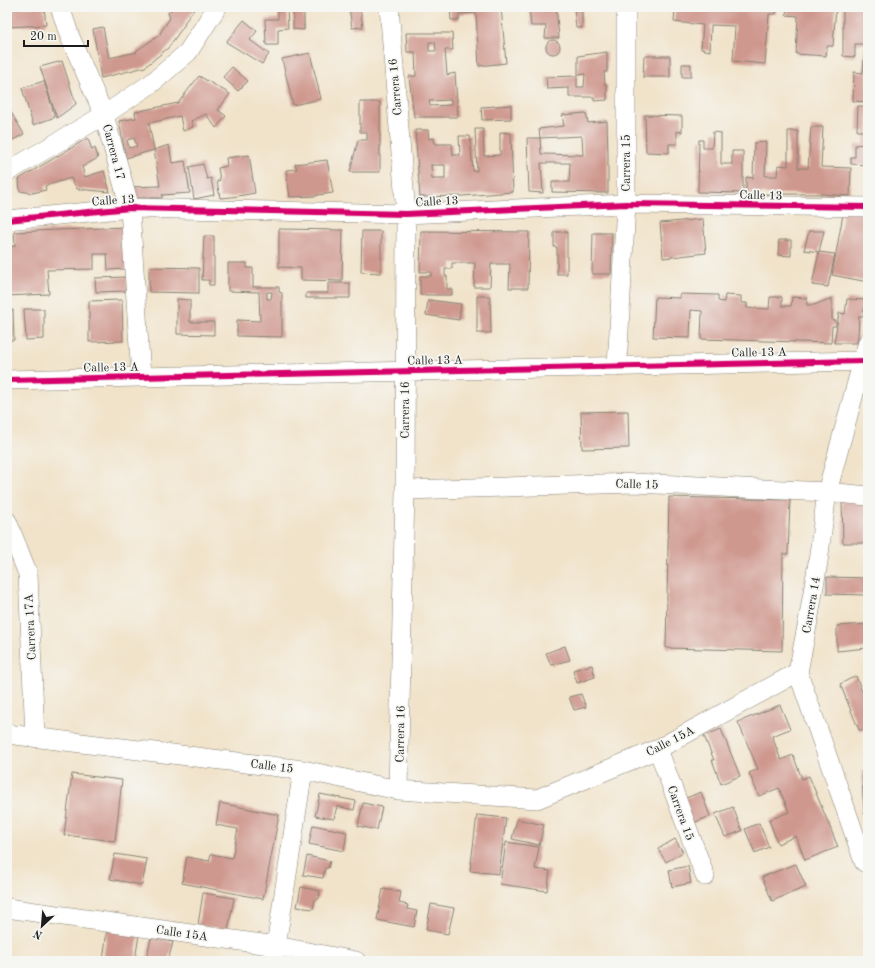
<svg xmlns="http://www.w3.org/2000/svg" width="875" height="968" viewBox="0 0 875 968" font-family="'Old Standard TT',serif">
	<rect width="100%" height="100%" fill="#f6f6f2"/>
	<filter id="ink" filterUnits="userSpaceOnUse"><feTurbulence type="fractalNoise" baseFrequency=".025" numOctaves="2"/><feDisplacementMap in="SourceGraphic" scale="8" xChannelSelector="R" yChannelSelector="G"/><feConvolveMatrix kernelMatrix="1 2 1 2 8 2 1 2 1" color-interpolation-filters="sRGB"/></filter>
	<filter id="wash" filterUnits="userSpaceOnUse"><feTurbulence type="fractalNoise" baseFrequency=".012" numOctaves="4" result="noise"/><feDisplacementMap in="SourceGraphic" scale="16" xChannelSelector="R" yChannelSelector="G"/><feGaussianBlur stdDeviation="0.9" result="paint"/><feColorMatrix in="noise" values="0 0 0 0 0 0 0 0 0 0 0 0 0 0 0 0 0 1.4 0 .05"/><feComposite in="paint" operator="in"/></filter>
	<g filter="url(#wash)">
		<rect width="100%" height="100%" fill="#f1e3ca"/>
		<g id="blocks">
			<path fill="#cf988e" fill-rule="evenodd" d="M 7,7 L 44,7 L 46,25 L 7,27 Z
				M 138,7 L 148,7 L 137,11 Z
				M 173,7 L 196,7 L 184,23 L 185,24 L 168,48 L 145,67 L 101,78 L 93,29 L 103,27 L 109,58 L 137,52 L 136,51 L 161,34 L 160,33 L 170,18 L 168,13 L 173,8 Z
				M 278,7 L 287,7 L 288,28 L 278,29 L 278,45 L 266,45 L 265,19 L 278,19 Z
				M 293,7 L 304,7 L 304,30 L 293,29 Z
				M 349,7 L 360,7 L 363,27 L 352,28 Z
				M 450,7 L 501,7 L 506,63 L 479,66 L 476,13 L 459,14 L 459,20 L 451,20 Z
				M 529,7 L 556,7 L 559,38 L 545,38 L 546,26 L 531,26 Z
				M 574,7 L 582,7 L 582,28 L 576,28 Z
				M 675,7 L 836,7 L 833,46 L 827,46 L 826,56 L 796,54 L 798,16 L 786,15 L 787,9 L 777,8 L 776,14 L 769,14 L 765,64 L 733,61 L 735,26 L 711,25 L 710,51 L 701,49 L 703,25 L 674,22 Z
				M 843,7 L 868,7 L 868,102 L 853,101 L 854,72 L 863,73 L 865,44 L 855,44 L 855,57 L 843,56 Z
				M 244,20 L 257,31 L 250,40 L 269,54 L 262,64 L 226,42 Z
				M 406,33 L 452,33 L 453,50 L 445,50 L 447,75 L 455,73 L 458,117 L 414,117 L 409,76 L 416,76 L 415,52 L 407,52 ZM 429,42 L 435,42 L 436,51 L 429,51 ZM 451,100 L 451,105 L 430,106 L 429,101 Z
				M546 47a7 7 0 1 1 14 0a7 7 0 1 1-14 0Z
				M 607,52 L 607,72 L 604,72 L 605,85 L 607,85 L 607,100 L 594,101 L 594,97 L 569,97 L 569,88 L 547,89 L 546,77 L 577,76 L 577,87 L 584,87 L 585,74 L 578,75 L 578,56 Z
				M 310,53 L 321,99 L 293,105 L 282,59 Z
				M 644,56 L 670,56 L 670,77 L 643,77 Z
				M 62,61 L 76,104 L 57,118 L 40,67 Z
				M 682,64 L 691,64 L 691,77 L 682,77 Z
				M 232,67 L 248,81 L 238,91 L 223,77 Z
				M 199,76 L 230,94 L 218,110 L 226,116 L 216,128 L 206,114 L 191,121 L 193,127 L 183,131 L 180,116 L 149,123 L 154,150 L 169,145 L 172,163 L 185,161 L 190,193 L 162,195 L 162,198 L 133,198 L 130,187 L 160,186 L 154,150 L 126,158 L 119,121 L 136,118 L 135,112 L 178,103 ZM 134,138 L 137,146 L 129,148 L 127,140 Z
				M 44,81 L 55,117 L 33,125 L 22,88 Z
				M 360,102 L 380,102 L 380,172 L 350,172 L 358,140 L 367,140 L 367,132 L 360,132 Z
				M 511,105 L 511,119 L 482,120 L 481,107 Z
				M 858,106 L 868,106 L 868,165 L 851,164 L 851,157 L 855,157 L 855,145 L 864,144 L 865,131 L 857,131 Z
				M 9,109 L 24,134 L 13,140 L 7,132 L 7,110 Z
				M 586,113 L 588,123 L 607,121 L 608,155 L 608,193 L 552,192 L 552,182 L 569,182 L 570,163 L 541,163 L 543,193 L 529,192 L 527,138 L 540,138 L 541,154 L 583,155 L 582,136 L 540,138 L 539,129 L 564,126 L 562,115 Z
				M 645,115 L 682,116 L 682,132 L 677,131 L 677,144 L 669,144 L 669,153 L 646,152 Z
				M 811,127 L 823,127 L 821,167 L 851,168 L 850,196 L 820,194 L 746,194 L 746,177 L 753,178 L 754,143 L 766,142 L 765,176 L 777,176 L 778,165 L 788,166 L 788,131 L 798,131 L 798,168 L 808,168 Z
				M 475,129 L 483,129 L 484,156 L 500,155 L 500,132 L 511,133 L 513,192 L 463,196 L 420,197 L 415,130 L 428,130 L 429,139 L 434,138 L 435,144 L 452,144 L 453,155 L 460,155 L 459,136 L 470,136 L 473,171 L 477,171 ZM 431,165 L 445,165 L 445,179 L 432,179 Z
				M 713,132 L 721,133 L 721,164 L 732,164 L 732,151 L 743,151 L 743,193 L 698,192 L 699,140 L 703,140 L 703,148 L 712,148 Z
				M 88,138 L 92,150 L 95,148 L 98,158 L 82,167 L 85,177 L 104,171 L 110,192 L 77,189 L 71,178 L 45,186 L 46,190 L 32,193 L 20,191 L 19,179 Z
				M 7,143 L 12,149 L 7,152 Z
				M 249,155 L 255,193 L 232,197 L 220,198 L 217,181 L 220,180 L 218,168 L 227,166 L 226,158 Z
				M 327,160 L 333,193 L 317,195 L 317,196 L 290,197 L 286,170 L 297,169 L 295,164 Z
				M 203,164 L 207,179 L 211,178 L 214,195 L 194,199 L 189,167 Z
				M 844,209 L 868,213 L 868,282 L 832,275 Z
				M 703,219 L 706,253 L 663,258 L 660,223 Z
				M 125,227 L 127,269 L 108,270 L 107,254 L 94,254 L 94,269 L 47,270 L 49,294 L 7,296 L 7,247 L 15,246 L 14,232 Z
				M 279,229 L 343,230 L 342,281 L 301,280 L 301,268 L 279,267 Z
				M 362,231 L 381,231 L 381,273 L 361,272 Z
				M 421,231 L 529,232 L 528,288 L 509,288 L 510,264 L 491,264 L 490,287 L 474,287 L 475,263 L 452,263 L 452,269 L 445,269 L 445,276 L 447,276 L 447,289 L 452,289 L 452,295 L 420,295 L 420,276 L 431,276 L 431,272 L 420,272 Z
				M 809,231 L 824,231 L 819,252 L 804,250 Z
				M 554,232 L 567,232 L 567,274 L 557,274 L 557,247 L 554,247 Z
				M 593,233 L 612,233 L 611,274 L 592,274 Z
				M 204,236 L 214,236 L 214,285 L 209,285 L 209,280 L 202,280 Z
				M 779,240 L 791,240 L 791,256 L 778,255 Z
				M 819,252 L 835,254 L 828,287 L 812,285 Z
				M 228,263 L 247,263 L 247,268 L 253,268 L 253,287 L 279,287 L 279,292 L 282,293 L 282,337 L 237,336 L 237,320 L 260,321 L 259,292 L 228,291 ZM 267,292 L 272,292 L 271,299 L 267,299 Z
				M 149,267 L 199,268 L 199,293 L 149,292 Z
				M 127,277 L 128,291 L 96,292 L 95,278 Z
				M 328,283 L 350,283 L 350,298 L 306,298 L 306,293 L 328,293 Z
				M 680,294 L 718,295 L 718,301 L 724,302 L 725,295 L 741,296 L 741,303 L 747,303 L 747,308 L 769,309 L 770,297 L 782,297 L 782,306 L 791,306 L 792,297 L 807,298 L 807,305 L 814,305 L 832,298 L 832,320 L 836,321 L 836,326 L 832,326 L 831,343 L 701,339 L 702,311 L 691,310 L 690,338 L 653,337 L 655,297 L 680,298 Z
				M 477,296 L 490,296 L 491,333 L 477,333 Z
				M 177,299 L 190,300 L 190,322 L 214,322 L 214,335 L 177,334 Z
				M 847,299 L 866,300 L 863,316 L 859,316 L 858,336 L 857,343 L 834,343 L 839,313 L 845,314 Z
				M 122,300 L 123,341 L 89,342 L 89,301 Z
				M 428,300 L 461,304 L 459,320 L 426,315 Z
				M 24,309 L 44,309 L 44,339 L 26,340 Z
				M 7,310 L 13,310 L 14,340 L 7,340 Z
				M 628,411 L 629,448 L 582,449 L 581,412 Z
				M 669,497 L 790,500 L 788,554 L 783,554 L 782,651 L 666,648 Z
				M 842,499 L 868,499 L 868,543 L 843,543 Z
				M 827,577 L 867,578 L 866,595 L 827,594 Z
				M 868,624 L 867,648 L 837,651 L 837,626 Z
				M 565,646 L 570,660 L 551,665 L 546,653 Z
				M 592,665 L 595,677 L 577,683 L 573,670 Z
				M 856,676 L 868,707 L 868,729 L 859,730 L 840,684 Z
				M 581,694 L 586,707 L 574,710 L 569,697 Z
				M 780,705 L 790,729 L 772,736 L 781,760 L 793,755 L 802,779 L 809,776 L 838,847 L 805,860 L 796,836 L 778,844 L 769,820 L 789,812 L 779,788 L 759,796 L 749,773 L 758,769 L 738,722 Z
				M 721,729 L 740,776 L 721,784 L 712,760 L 714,760 L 704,736 Z
				M 868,769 L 868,812 L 864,814 L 862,771 Z
				M 72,774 L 122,780 L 115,841 L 64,835 Z
				M 701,792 L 710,816 L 691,824 L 681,800 Z
				M 320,794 L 356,801 L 354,810 L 337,806 L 334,819 L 315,816 Z
				M 220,803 L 279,815 L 263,899 L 182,883 L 187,857 L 209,861 L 211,854 L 232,858 L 238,829 L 216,825 Z
				M 363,803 L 382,807 L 377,830 L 358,826 Z
				M 733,807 L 742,831 L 725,837 L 715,814 Z
				M 477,815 L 506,818 L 499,874 L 470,871 Z
				M 517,819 L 544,825 L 539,845 L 512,839 Z
				M 759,823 L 769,847 L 755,853 L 745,829 Z
				M 313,825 L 347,832 L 344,851 L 309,844 Z
				M 868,832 L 868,846 L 867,847 L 866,833 Z
				M 675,839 L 683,852 L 666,862 L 658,849 Z
				M 506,842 L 539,847 L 535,869 L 550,871 L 547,891 L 500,884 Z
				M 115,854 L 147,859 L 142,885 L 110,879 Z
				M 307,856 L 330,861 L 328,868 L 325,868 L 323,878 L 303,875 Z
				M 796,864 L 806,887 L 772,901 L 762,877 Z
				M 688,866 L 691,883 L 672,887 L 669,870 Z
				M 301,887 L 320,891 L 319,899 L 315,899 L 313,909 L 297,907 Z
				M 383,889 L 401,892 L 399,903 L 408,905 L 407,909 L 417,911 L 414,927 L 377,920 Z
				M 203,893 L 234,898 L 228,930 L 198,925 Z
				M 431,904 L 454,908 L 448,934 L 426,930 Z
				M 107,930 L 139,934 L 135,961 L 103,961 Z
				M 151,938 L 173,942 L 168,961 L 146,961 Z"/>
		</g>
	</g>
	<g filter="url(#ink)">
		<use href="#blocks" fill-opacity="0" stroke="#868073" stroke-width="1"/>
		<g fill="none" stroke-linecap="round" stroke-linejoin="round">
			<g stroke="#868073" stroke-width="20">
				<path id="street" d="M 60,7 L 70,37 L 104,115 L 130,208 L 141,377
					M 389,7 L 406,214 L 405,490 L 398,790
					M 7,172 L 104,115 L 152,83 L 188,52 L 217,7
					M 7,220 L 130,208 L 406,214 L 626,204 L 868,207
					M 617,367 L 626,204 L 626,7
					M 7,380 L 863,361
					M 405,490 L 634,483 L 827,492 L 868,496
					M 7,521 L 28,574 L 35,737
					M 7,734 L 303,770 L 398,790 L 537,799 L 658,749 L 798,672
					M 658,749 L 705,876
					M 864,862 L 798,672 L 809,616 L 818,562 L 827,492 L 868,342
					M 7,908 L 276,946 L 356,961
					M 273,961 L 276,946 L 303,770"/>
			</g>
			<use href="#street" stroke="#fff" stroke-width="19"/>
			<g stroke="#f6f6f2" stroke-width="8">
				<path id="cycleway" d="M 7,220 L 130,208 L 406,214 L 626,204 L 868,207
					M 7,380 L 863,361"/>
			</g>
			<use href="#cycleway" stroke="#d6006c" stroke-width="6"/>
		</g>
	</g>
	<g text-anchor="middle" stroke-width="3.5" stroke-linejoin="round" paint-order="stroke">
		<g font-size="12" fill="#1c1c1c" stroke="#f6f6f2">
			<text transform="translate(395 87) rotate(-95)" y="4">Carrera 16</text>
			<text transform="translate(114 152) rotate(75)" y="4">Carrera 17</text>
			<text transform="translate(626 163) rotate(-90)" y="4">Carrera 15</text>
			<text transform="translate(761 195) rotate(1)" y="4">Calle 13</text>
			<text transform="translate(113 200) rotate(-4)" y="4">Calle 13</text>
			<text transform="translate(437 201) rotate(-3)" y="4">Calle 13</text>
			<text transform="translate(759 352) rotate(-1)" y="4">Calle 13 A</text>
			<text transform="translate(435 360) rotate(-1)" y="4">Calle 13 A</text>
			<text transform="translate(111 367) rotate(-1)" y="4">Calle 13 A</text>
			<text transform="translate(405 410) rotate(-90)" y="4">Carrera 16</text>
			<text transform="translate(637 484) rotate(1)" y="4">Calle 15</text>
			<text transform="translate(811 605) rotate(-80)" y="4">Carrera 14</text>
			<text transform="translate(30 627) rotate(-93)" y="4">Carrera 17A</text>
			<text transform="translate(400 734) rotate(-89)" y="4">Carrera 16</text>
			<text transform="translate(670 741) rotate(-27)" y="4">Calle 15A</text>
			<text transform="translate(272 766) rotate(7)" y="4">Calle 15</text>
			<text transform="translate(681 813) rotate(70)" y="4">Carrera 15</text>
			<text transform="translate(182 933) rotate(8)" y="4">Calle 15A</text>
		</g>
	</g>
	<rect width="875" height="968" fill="none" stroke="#f6f6f2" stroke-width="24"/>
	<g transform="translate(42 926) rotate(206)" stroke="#f6f6f2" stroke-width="3" paint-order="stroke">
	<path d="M0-3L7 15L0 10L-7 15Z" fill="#1c1c1c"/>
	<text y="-6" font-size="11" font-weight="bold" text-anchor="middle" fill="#1c1c1c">N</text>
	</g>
	<path d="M24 40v6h64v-6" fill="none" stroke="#1c1c1c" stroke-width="2"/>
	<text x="30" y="40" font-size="12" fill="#1c1c1c" stroke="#f6f6f2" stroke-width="3" paint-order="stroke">20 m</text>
</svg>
